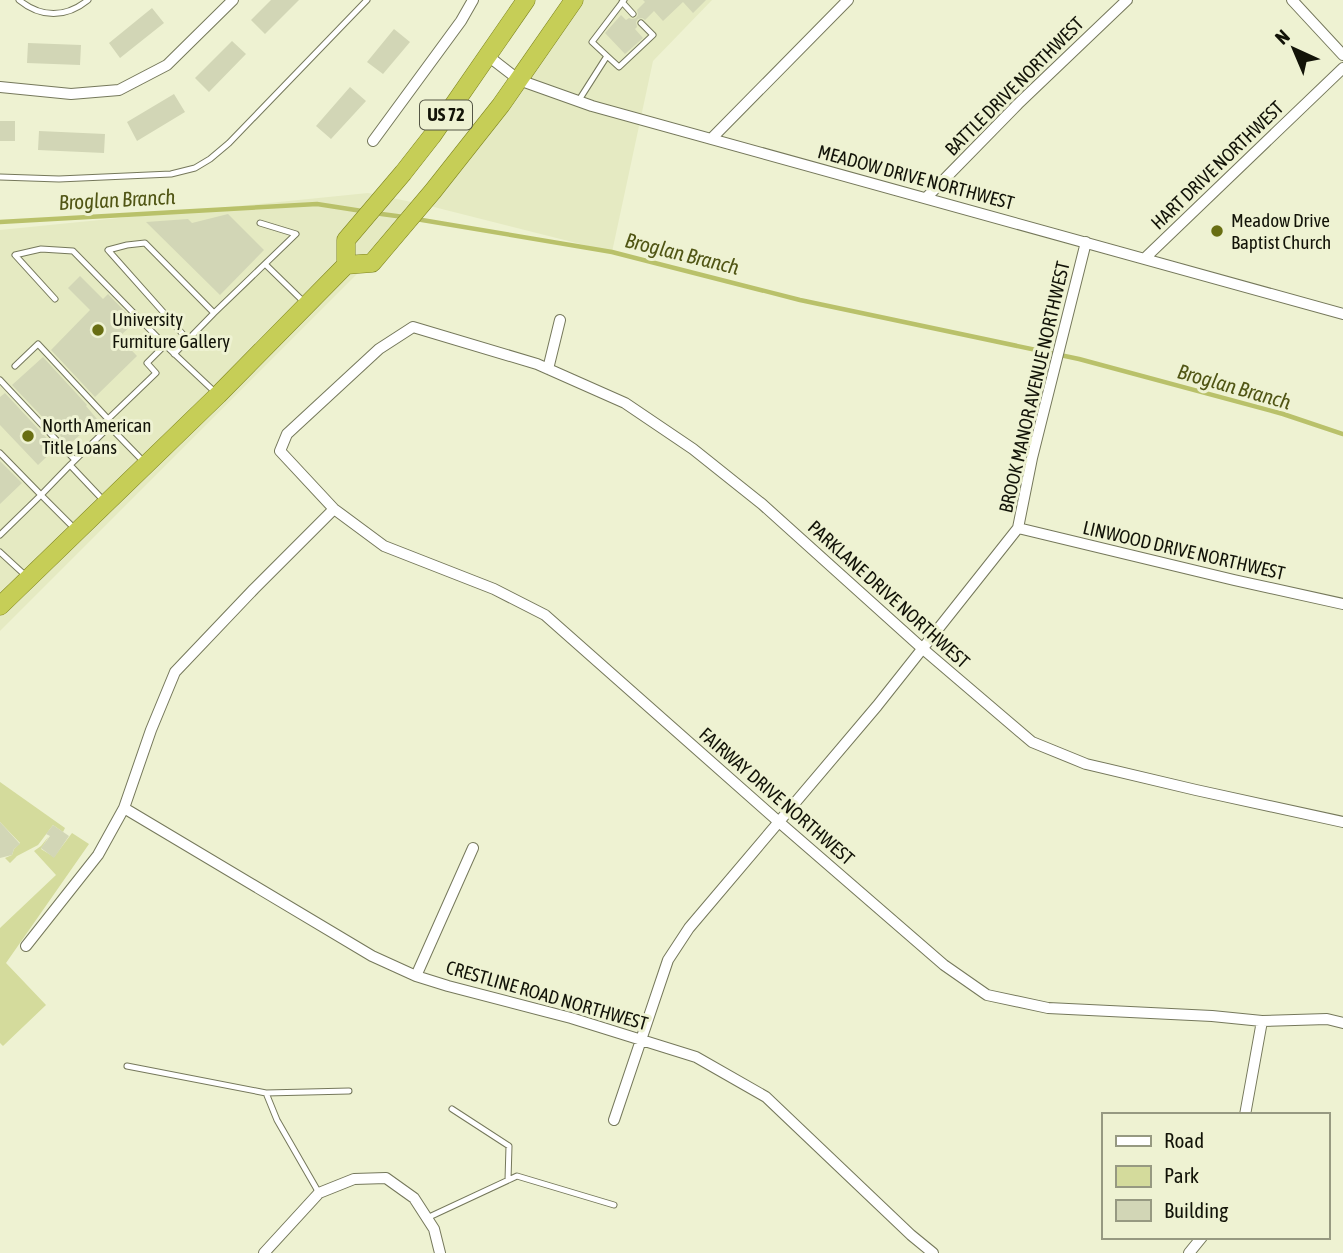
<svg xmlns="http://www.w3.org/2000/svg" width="1343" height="1253" viewBox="0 0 1343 1253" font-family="'Asap Condensed',sans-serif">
	<rect width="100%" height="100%" fill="#eef2d2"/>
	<path fill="#e5eac2" d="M 573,0 L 712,0 L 653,61 L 612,252 L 426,205 L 0,631 L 0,230 L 368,193 L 426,205 Z"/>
	<path fill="#d4db9c" d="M 0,782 L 65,828 L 63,832 L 53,825 L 38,845 L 17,856 L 10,863 L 5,858 L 12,855 L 14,849 L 20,843 L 0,822 Z
		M 72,833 L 89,844 L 6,963 L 46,1005 L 3,1046 L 0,1043 L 0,928 L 56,875 L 34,851 L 41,846 L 49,836 L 41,849 L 54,857 Z"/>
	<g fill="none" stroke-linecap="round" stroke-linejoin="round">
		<path stroke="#b9c16a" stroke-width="4.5" d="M 374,213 L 404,217
			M 416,219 L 612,252 L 800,300 L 1079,359 L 1283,414 L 1343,434
			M 0,222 L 317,204 L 362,211"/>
	</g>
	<path fill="#d2d6b6" d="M 271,0 L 299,0 L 265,34 L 251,20 Z
		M 643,0 L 706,0 L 693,13 L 683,2 L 663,21 L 654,11 L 645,20 L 642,18 L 638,19 L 636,22 L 637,27 L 635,29 L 643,38 L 625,54 L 605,33 L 621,15 L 626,20 L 629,18 L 632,19 L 636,18 L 638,15 L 637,10 L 645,2 Z
		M 152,8 L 164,23 L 120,58 L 109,43 Z
		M 394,29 L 410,42 L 383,74 L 367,62 Z
		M 232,41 L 246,54 L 209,92 L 195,78 Z
		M 28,43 L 81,45 L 80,65 L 27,63 Z
		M 350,87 L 366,101 L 331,139 L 316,126 Z
		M 174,94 L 185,112 L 137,141 L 127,122 Z
		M 0,121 L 15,121 L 15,141 L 0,141 Z
		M 39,131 L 105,134 L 104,153 L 38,150 Z
		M 228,214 L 264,250 L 220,295 L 146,222 L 188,219 L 192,223 Z
		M 80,276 L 103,299 L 108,294 L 135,322 L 119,337 L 137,356 L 95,397 L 51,350 L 90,310 L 68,288 Z
		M 43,357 L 87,405 L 86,406 L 97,419 L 69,445 L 12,385 Z
		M 5,393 L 56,448 L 38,465 L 0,425 L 0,397 Z
		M 0,461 L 22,483 L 0,504 Z
		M 0,822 L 20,844 L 14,849 L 12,855 L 0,858 Z
		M 53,825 L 69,836 L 54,858 L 41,848 L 50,836 L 46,834 Z"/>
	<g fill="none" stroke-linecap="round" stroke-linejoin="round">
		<g stroke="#75785b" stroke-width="7">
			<path id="service" d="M 19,0 C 41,18 66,18 88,0
				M 622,2 L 633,14
				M 607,56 L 619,67 L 653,35 L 641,23
				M 579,100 L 607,56 L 592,42 L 624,0
				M 0,177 L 59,179 L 171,174 L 195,168 L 210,159 L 229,143 L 367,0
				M 265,264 L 305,303
				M 55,299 L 15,255 L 41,249 L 73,251 L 165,345
				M 188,340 L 108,250 L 127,245 L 145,243 L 214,313 L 296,234 L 260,223
				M 174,354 L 214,313
				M 15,366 L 38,344 L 108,419
				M 0,380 L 75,460
				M 0,453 L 41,495 L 70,465
				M 144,462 L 105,422 L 156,373 L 147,363 L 165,345 L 216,393
				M 105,502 L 70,465 L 109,427
				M 0,535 L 41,495 L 75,529
				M 0,552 L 26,576
				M 127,1066 L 266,1093 L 277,1120 L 319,1193
				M 266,1093 L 349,1091
				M 452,1109 L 509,1146 L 508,1180
				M 427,1218 L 517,1176 L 614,1205"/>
		</g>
		<g stroke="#75785b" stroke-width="12">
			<path id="minor" d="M 1292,0 L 1343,55
				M 488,56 L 519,80 L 592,106 L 1343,314
				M 0,87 L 71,94 L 119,90 L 167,65 L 233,0
				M 711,139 L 848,0
				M 373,141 L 461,21 L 473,0
				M 926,198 L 1018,104 L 1127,0
				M 1145,258 L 1343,68
				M 548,369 L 560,320
				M 1018,528 L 1234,580 L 1343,604
				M 124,808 L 372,956 L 416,976 L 448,986 L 571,1018 L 696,1057 L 766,1097 L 911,1235 L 933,1253
				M 1343,822 L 1196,790 L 1086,764 L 1032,742 L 923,649 L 762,504 L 693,449 L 625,403 L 537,364 L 413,327 L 379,349 L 287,434 L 280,451 L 334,509 L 384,546 L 494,589 L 545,615 L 779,822 L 944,965 L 987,995 L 1048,1008 L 1212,1016 L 1262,1021 L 1327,1019 L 1343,1023
				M 26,946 L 98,855 L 124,808 L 151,730 L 175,672 L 254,589 L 334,509
				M 416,976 L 473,848
				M 1245,1115 L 1262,1021
				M 614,1120 L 668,960 L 689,928 L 877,706 L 1018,528 L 1032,458 L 1086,242
				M 264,1253 L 319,1193 L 354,1179 L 386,1178 L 414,1198 L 434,1229 L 440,1253
				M 1189,1253 L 1202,1237"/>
		</g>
		<g stroke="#7e8420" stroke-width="19">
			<path id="trunk" d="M 346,265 L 346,240 L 403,173 L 432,136 L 526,0
				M 0,606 L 218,395 L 346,265 L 372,263 L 433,191 L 501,105 L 574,0"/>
		</g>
		<use href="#service" stroke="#fff" stroke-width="5"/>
		<use href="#minor" stroke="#fff" stroke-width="10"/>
		<use href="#trunk" stroke="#c6ce57" stroke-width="18"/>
	</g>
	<g fill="#686e12" stroke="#eef2d2" stroke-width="2.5">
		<circle cx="1217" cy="231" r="7"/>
		<circle cx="98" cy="330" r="7"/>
		<circle cx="28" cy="436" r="7"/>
	</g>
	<g text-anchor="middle" stroke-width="6" stroke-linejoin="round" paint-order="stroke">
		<rect fill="#eef2d2" stroke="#545645" stroke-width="2" x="420" y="100.5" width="52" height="29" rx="5"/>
		<g font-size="18" font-weight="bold" fill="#121308">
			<text x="446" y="121">US 72</text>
		</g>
		<g font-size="19" fill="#121308" stroke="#eef2d2">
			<text transform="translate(1014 86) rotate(-45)" y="7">BATTLE DRIVE NORTHWEST</text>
			<text transform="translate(1217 165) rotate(-44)" y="7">HART DRIVE NORTHWEST</text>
			<text transform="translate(916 177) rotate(15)" y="7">MEADOW DRIVE NORTHWEST</text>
			<text transform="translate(1034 387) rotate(-77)" y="7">BROOK MANOR AVENUE NORTHWEST</text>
			<text transform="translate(1184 550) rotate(13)" y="7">LINWOOD DRIVE NORTHWEST</text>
			<text transform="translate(889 594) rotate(42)" y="7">PARKLANE DRIVE NORTHWEST</text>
			<text transform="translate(777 796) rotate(41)" y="7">FAIRWAY DRIVE NORTHWEST</text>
			<text transform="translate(547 995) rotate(16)" y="7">CRESTLINE ROAD NORTHWEST</text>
		</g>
		<g font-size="19" fill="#121308" stroke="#eef2d2" text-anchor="start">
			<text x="1231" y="227">Meadow Drive<tspan x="1231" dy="22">Baptist Church</tspan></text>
			<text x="112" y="326">University<tspan x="112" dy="22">Furniture Gallery</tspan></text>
			<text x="42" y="432">North American<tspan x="42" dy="22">Title Loans</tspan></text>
		</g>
		<g font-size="21" font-style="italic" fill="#505514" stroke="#eef2d2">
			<text transform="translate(117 200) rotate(-3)" y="7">Broglan Branch</text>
			<text transform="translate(682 254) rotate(14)" y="7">Broglan Branch</text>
			<text transform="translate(1234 387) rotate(16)" y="7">Broglan Branch</text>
		</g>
	</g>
	<rect x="1102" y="1113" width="228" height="126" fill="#eef2d2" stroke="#969981" stroke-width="2"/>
	<rect x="1116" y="1136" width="35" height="10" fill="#ffffff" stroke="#969981" stroke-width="2"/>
	<text x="1164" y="1148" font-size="21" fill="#121308">Road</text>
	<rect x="1116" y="1166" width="35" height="21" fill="#d4db9c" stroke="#969981" stroke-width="2"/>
	<text x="1164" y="1183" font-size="21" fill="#121308">Park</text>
	<rect x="1116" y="1200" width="35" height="21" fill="#d2d6b6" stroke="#969981" stroke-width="2"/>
	<text x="1164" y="1218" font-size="21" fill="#121308">Building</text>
	<g transform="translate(1294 49) rotate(316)" stroke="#eef2d2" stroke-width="5" paint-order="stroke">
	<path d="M0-5L12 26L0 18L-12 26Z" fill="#121308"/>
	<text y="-10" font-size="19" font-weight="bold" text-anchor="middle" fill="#121308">N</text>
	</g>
</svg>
